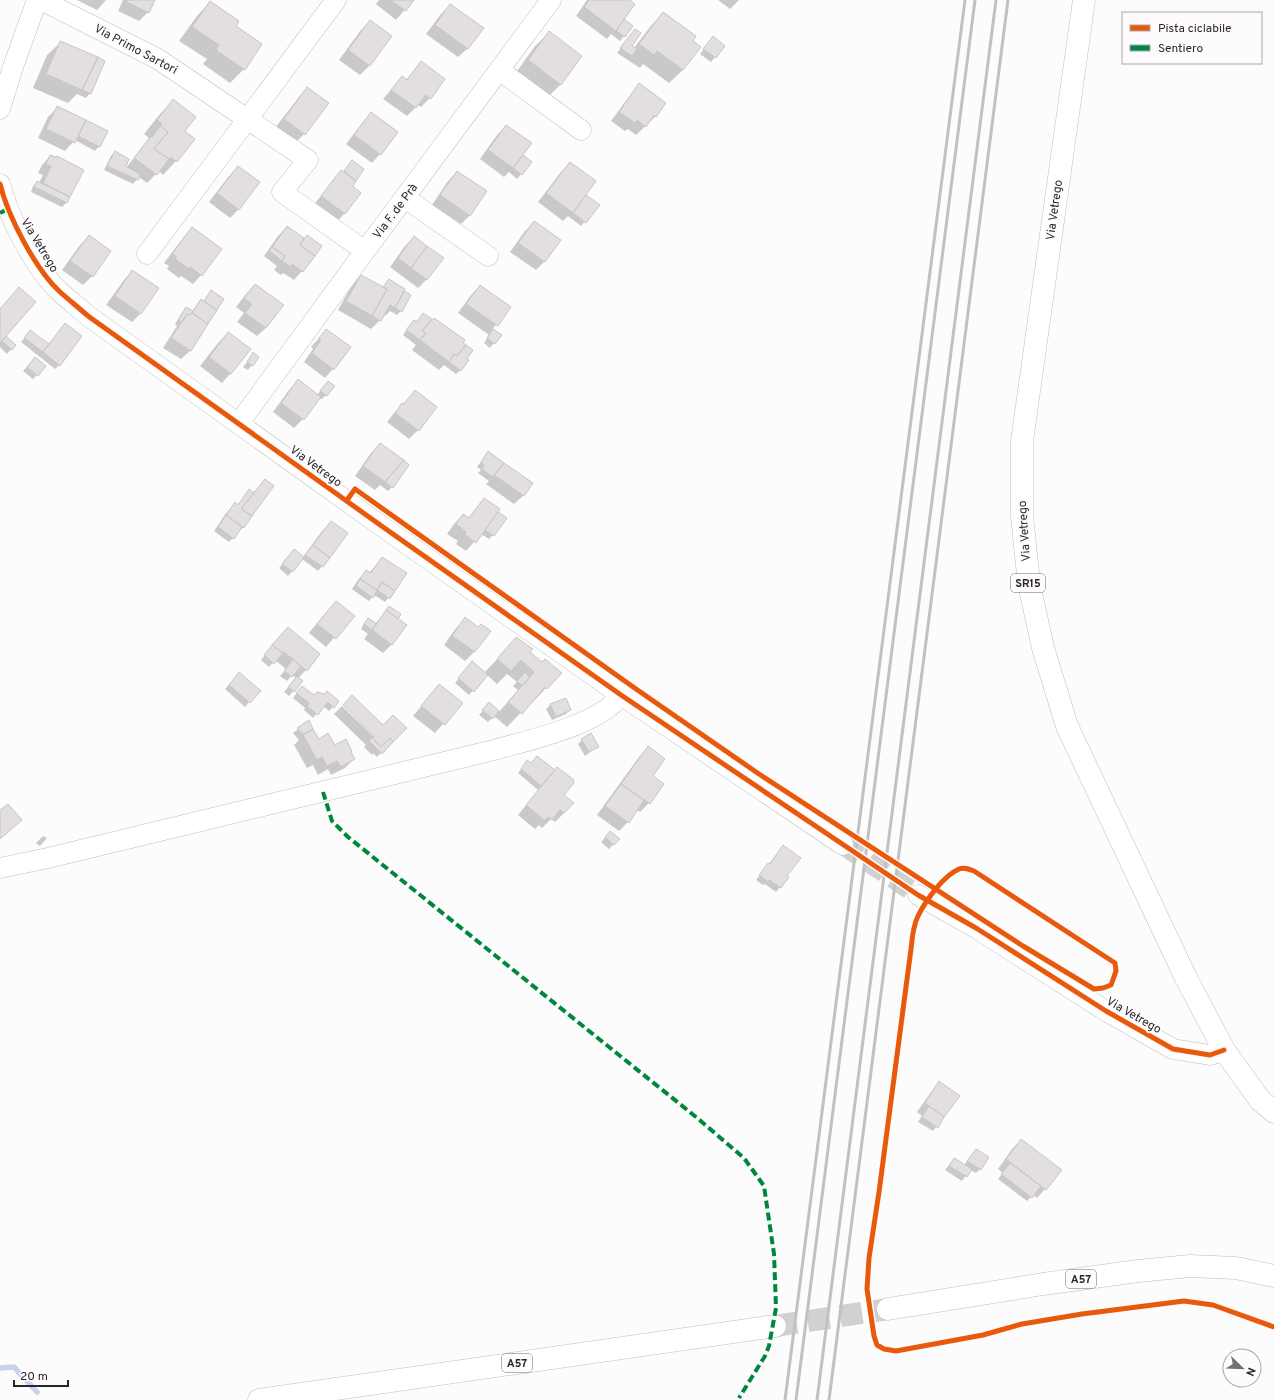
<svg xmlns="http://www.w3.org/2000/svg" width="1274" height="1400" viewBox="0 0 1274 1400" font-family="Overpass,sans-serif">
	<rect width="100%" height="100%" fill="#fcfcfc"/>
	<path fill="#0003" d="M 77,0 L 106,0 L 97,10 Z
		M 123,0 L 154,0 L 148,12 L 139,21 L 118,11 Z
		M 379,0 L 413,0 L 396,20 L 376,4 Z
		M 587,0 L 628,0 L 623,20 L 624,36 L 620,41 L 611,34 L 607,39 L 576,16 Z
		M 718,0 L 739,0 L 730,9 Z
		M 210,2 L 234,26 L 244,69 L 230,83 L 203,64 L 207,59 L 179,41 L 197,16 Z
		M 450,5 L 482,28 L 467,49 L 458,57 L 426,34 L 441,14 Z
		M 663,13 L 692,41 L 683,70 L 669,83 L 643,64 L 640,68 L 617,53 L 631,35 L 630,46 L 634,48 L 650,27 Z
		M 370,21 L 391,36 L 369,66 L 360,75 L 339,60 L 361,30 Z
		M 549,33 L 561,84 L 547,98 L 515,74 L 535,46 Z
		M 61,42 L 90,93 L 86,98 L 77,94 L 68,103 L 33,88 L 47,55 Z
		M 709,42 L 724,46 L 711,62 L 700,54 Z
		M 421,62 L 444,79 L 430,98 L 421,107 L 418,105 L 407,116 L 383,99 L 402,77 L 406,80 Z
		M 640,85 L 656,116 L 636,135 L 628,129 L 625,131 L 611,121 L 631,94 Z
		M 307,88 L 304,134 L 295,143 L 275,128 L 299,97 Z
		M 173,101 L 184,131 L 176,161 L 163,175 L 159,171 L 147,183 L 139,177 L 133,184 L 104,170 L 111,156 L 115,152 L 126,168 L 148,140 L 149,138 L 144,134 L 160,114 Z
		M 57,108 L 106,131 L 99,146 L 95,151 L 75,140 L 65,151 L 38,138 L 48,117 Z
		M 371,114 L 380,154 L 372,163 L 346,144 L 363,122 Z
		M 506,126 L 522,155 L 531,162 L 517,179 L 509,172 L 504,177 L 480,159 L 497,135 Z
		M 50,156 L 83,170 L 66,203 L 62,207 L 31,192 L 33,186 L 37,182 L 39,183 L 43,175 L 38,173 L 42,165 Z
		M 570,163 L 585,195 L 598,205 L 581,226 L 568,216 L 563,221 L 538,202 L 561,172 Z
		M 348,166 L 356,180 L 351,186 L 360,193 L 344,214 L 336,223 L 313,206 L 333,180 L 342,171 L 343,172 Z
		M 238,167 L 239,209 L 230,218 L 209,202 L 229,176 Z
		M 457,172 L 470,215 L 461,224 L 432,205 L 448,181 Z
		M 534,222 L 545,261 L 536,270 L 510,252 L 525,231 Z
		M 287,227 L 304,239 L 307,236 L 302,271 L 294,280 L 283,273 L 281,275 L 274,270 L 277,266 L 264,256 L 278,236 Z
		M 192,229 L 201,275 L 193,284 L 181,276 L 179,278 L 167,269 L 169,266 L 164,263 L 183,238 Z
		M 89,236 L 110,251 L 92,276 L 83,285 L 62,270 L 80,245 Z
		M 414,237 L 427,279 L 418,288 L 390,267 L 405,246 Z
		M 132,271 L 141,313 L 132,322 L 106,305 L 124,280 Z
		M 361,276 L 382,288 L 389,280 L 410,295 L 401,311 L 397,315 L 390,311 L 385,316 L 383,315 L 380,320 L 371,329 L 338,310 L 352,285 Z
		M 255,285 L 266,328 L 257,336 L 237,322 L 244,313 L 236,307 L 246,294 Z
		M 480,286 L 509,307 L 492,330 L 500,335 L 490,348 L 484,343 L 489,335 L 458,313 L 471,295 Z
		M 19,289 L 1,340 L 2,341 L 6,337 L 15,345 L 7,354 L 0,347 L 0,309 Z
		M 211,292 L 222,299 L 190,351 L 181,359 L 163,348 L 177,326 L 175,324 L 182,313 L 192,312 L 197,304 L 201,300 L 203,302 Z
		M 423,314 L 462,343 L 461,370 L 456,374 L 444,365 L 439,370 L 412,350 L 416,345 L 403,335 L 410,325 L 414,321 L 416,322 Z
		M 65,324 L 59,365 L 55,369 L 21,342 L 30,332 L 48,345 Z
		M 326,330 L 333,369 L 325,378 L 304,362 L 313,349 L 311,347 Z
		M 228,333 L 249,349 L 230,374 L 222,383 L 200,366 L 219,342 Z
		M 254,354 L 258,357 L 248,370 L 243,367 Z
		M 35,358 L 37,375 L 33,379 L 23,371 Z
		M 298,381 L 317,395 L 324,386 L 326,395 L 322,399 L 319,398 L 303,419 L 294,428 L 273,412 L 289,390 Z
		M 415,391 L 418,430 L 409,439 L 387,422 L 394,413 Z
		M 380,444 L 392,487 L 388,491 L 380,485 L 375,490 L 355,476 L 371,453 Z
		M 488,453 L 532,483 L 523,496 L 514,504 L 486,484 L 489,481 L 478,473 L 481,470 L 477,467 Z
		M 265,480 L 243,527 L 233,538 L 229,542 L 214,531 L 226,513 L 235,504 L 237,505 L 250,490 L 253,493 Z
		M 485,499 L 495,517 L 493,535 L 489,539 L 481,534 L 466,551 L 456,544 L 458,541 L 447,534 L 454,524 L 463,515 L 468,519 L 476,508 Z
		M 331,522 L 329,558 L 318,571 L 302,559 L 288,576 L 279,568 L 294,550 L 303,557 L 322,531 Z
		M 382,558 L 393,592 L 385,602 L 374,595 L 369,601 L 353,590 L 352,589 L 358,580 L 367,571 L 369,573 Z
		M 327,611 L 353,616 L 326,647 L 309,633 Z
		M 382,616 L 396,619 L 392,644 L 383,653 L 364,639 L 368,634 L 361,629 L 364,623 L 375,624 Z
		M 465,619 L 478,628 L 489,631 L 474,652 L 465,661 L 444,645 L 456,628 Z
		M 279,637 L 306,670 L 298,678 L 302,681 L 289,696 L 284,692 L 296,678 L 292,675 L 287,681 L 280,676 L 286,669 L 275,660 L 269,667 L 261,660 Z
		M 517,638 L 529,652 L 546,688 L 533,702 L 532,701 L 507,727 L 494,716 L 488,722 L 479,715 L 489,704 L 499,712 L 518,690 L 513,686 L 517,682 L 507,674 L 497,684 L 487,675 L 469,695 L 455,683 L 468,667 L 484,673 Z
		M 235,678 L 249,702 L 245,707 L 225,689 Z
		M 439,685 L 462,703 L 435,733 L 413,716 Z
		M 298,691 L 313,696 L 325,695 L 333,707 L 329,711 L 323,706 L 313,718 L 304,710 L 305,708 L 293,698 Z
		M 565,699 L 570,710 L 566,714 L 552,720 L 546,709 L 550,705 Z
		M 342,706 L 374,737 L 383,727 L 405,728 L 377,757 L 373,753 L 372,755 L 364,747 L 366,745 L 334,714 Z
		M 308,722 L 319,740 L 350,752 L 354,759 L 345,768 L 331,775 L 328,769 L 318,775 L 313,765 L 307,768 L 294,745 L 299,740 L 293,733 Z
		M 582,740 L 597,747 L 585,756 L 578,744 Z
		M 648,748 L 652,776 L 649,803 L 640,812 L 637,810 L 628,822 L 619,831 L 597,815 L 639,757 Z
		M 537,757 L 563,795 L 564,813 L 555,822 L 551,819 L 542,828 L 539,825 L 535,829 L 518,815 L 538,790 L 518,773 L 527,761 L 531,764 Z
		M 610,832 L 618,839 L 609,849 L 601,842 Z
		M 43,836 L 47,838 L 40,846 L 36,843 Z
		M 783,846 L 786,877 L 780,887 L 776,892 L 765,884 L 763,885 L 756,880 Z
		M 939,1083 L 959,1096 L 933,1131 L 918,1122 L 922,1116 L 917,1112 L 931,1092 Z
		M 1021,1140 L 1045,1189 L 1037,1198 L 1033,1195 L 1027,1201 L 998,1179 L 1003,1173 L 998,1169 L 1012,1149 Z
		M 976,1150 L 980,1169 L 976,1173 L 970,1170 L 962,1181 L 945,1170 L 954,1159 L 964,1165 Z"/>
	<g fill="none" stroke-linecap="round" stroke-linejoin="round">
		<path stroke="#c8d2ed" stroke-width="5.5" d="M 0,1368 L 14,1367 L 37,1392"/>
	</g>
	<path fill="#e3dfe0" stroke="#c8c5c6" d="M 127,0 L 155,0 L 149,13 L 126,2 Z
		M 390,0 L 414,0 L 406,11 Z
		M 589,0 L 630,0 L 635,4 L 616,31 L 584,7 Z
		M 210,1 L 239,21 L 236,26 L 262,44 L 245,70 L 216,50 L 219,45 L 192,27 Z
		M 450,4 L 484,28 L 468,49 L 435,25 Z
		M 663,12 L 696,36 L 693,41 L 701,47 L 683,70 L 657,51 L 654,55 L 639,44 Z
		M 624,19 L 633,26 L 625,37 L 616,31 Z
		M 370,20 L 392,36 L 370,66 L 348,50 Z
		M 635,29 L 641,33 L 632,46 L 637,49 L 632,56 L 620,48 Z
		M 549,31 L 582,56 L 561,85 L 528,60 Z
		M 713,36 L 725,46 L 716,58 L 703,49 Z
		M 60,41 L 98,57 L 82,90 L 46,74 Z
		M 98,57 L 105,61 L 91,94 L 82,90 Z
		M 421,61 L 445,79 L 431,99 L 426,95 L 416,108 L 391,90 L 402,76 L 407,80 Z
		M 639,83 L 666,103 L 656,117 L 654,115 L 646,127 L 637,120 L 635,123 L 619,112 Z
		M 307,87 L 329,103 L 305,135 L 284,119 Z
		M 173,99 L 196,117 L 185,131 L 195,139 L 177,162 L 171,157 L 169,159 L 154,149 L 168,132 L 160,126 L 162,124 L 157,120 Z
		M 57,106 L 86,120 L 75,143 L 46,129 Z
		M 371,112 L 398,132 L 381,155 L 354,135 Z
		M 86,120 L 108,131 L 100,147 L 78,136 Z
		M 506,125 L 532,143 L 513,168 L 488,150 Z
		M 160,126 L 168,132 L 154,149 L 169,159 L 157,175 L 134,158 L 151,136 L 152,137 Z
		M 115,151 L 129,159 L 126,166 L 141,175 L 138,180 L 107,166 Z
		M 50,155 L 56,157 L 57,156 L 84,170 L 70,197 L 43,183 L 51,166 L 46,164 Z
		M 523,155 L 532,162 L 522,175 L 513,168 Z
		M 352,160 L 364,169 L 356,181 L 344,171 Z
		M 570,162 L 596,181 L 573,213 L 546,193 Z
		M 238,166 L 260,182 L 239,210 L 217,193 Z
		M 341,170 L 356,181 L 353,186 L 361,193 L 345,214 L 321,196 Z
		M 457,171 L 487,191 L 470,216 L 440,195 Z
		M 37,181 L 70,197 L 67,203 L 34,187 Z
		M 586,195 L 600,205 L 586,223 L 573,213 Z
		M 534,221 L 561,240 L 545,262 L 518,243 Z
		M 287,226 L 304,238 L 300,245 L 315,256 L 303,272 L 292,264 L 291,267 L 282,261 L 285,256 L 272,247 Z
		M 192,227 L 222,249 L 202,276 L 190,267 L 189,269 L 175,259 L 177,257 L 172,254 Z
		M 89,235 L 111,251 L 93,277 L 70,261 Z
		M 307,235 L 322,246 L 315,256 L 300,245 Z
		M 414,236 L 427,246 L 411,268 L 398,258 Z
		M 427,246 L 444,258 L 427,280 L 411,268 Z
		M 272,247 L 285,256 L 282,261 L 269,251 Z
		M 132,270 L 159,288 L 141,314 L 115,296 Z
		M 361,275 L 387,289 L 372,316 L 346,301 Z
		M 389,279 L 405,289 L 395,308 L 390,305 L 381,321 L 372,316 L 387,289 L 383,287 Z
		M 255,284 L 284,305 L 266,328 L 245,313 L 252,304 L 244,298 Z
		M 480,285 L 511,307 L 498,326 L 466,304 Z
		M 19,287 L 36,302 L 0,343 L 0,309 Z
		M 211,290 L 224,299 L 217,310 L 204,301 Z
		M 404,291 L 411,295 L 402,312 L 395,308 Z
		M 201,299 L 217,310 L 208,324 L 192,313 Z
		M 186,307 L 193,311 L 190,315 L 187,314 L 182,322 L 178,320 Z
		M 192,313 L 208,324 L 191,351 L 171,338 L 187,314 L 190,315 Z
		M 423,313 L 432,319 L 422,331 L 426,333 L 420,340 L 406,330 L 414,320 L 417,322 Z
		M 434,318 L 465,340 L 463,343 L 466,345 L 457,356 L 454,354 L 449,362 L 420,340 L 426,333 L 422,331 Z
		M 65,323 L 82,336 L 60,366 L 43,352 Z
		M 326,329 L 351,347 L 334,370 L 312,353 L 321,340 L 319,338 Z
		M 493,329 L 502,335 L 495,344 L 487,338 Z
		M 30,330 L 49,344 L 43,352 L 24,338 Z
		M 228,332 L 251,349 L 231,374 L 209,357 Z
		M 6,336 L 16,345 L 12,350 L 2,341 Z
		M 466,345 L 473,350 L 467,359 L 469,360 L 461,371 L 449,362 L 454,354 L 457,356 Z
		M 253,352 L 259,357 L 253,366 L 247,362 Z
		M 35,357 L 46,366 L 38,376 L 27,367 Z
		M 298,379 L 321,397 L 304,420 L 281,403 Z
		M 328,381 L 335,386 L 327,396 L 320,391 Z
		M 415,390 L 437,407 L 419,431 L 395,413 L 402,403 L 404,404 Z
		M 380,443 L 404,460 L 385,482 L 363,466 Z
		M 488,451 L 504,463 L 493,477 L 482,469 L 484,465 L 481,462 Z
		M 404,460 L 409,465 L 393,488 L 385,482 Z
		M 504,463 L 533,483 L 524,496 L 494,475 Z
		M 265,479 L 274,486 L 252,516 L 241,509 Z
		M 249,489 L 254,493 L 241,509 L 252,516 L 244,528 L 226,515 L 235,502 L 238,505 Z
		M 484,498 L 500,509 L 476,543 L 464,534 L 466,532 L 456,524 L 463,514 L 469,518 Z
		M 498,512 L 507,518 L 494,536 L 485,530 Z
		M 226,515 L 242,527 L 234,539 L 218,527 Z
		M 331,521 L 348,533 L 330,558 L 313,545 Z
		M 313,545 L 330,558 L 323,567 L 305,555 Z
		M 294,549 L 304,557 L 293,572 L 282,564 Z
		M 382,557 L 407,573 L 395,591 L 382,582 L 377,590 L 360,579 L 366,570 L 371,573 Z
		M 360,579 L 377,590 L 373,598 L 356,586 Z
		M 382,582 L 395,591 L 390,599 L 377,590 Z
		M 336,601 L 355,616 L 336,639 L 317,624 Z
		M 389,606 L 401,614 L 398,619 L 386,610 Z
		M 386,610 L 407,625 L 392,645 L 372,630 Z
		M 465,617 L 478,627 L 481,624 L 491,631 L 475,652 L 452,636 Z
		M 368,618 L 377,624 L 372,630 L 364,624 Z
		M 288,627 L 320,654 L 307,671 L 284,652 L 283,653 L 272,645 Z
		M 516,637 L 533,649 L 530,652 L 542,662 L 545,659 L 562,673 L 547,689 L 545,687 L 522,714 L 508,702 L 534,672 L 521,660 L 511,671 L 497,659 Z
		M 272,645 L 283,653 L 274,664 L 264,655 Z
		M 293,659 L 301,666 L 292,677 L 284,671 Z
		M 472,661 L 488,675 L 474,692 L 458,678 Z
		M 239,672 L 261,691 L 250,703 L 229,685 Z
		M 525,672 L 530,677 L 522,686 L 517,681 Z
		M 297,676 L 303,681 L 294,692 L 288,687 Z
		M 439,684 L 463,703 L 445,725 L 421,706 Z
		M 302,686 L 314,695 L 317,692 L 325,694 L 327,691 L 339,701 L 334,708 L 328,702 L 318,715 L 307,706 L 309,703 L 296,693 Z
		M 352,695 L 383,725 L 393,715 L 407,728 L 393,742 L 390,738 L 381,747 L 372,737 L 374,736 L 343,705 Z
		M 566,698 L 571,710 L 556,717 L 550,704 Z
		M 489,702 L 499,711 L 493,719 L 482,710 Z
		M 309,720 L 313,729 L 303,735 L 297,728 Z
		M 313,729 L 319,739 L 328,733 L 335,745 L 346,739 L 352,751 L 351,752 L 355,759 L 341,767 L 337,761 L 327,766 L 322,757 L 317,760 L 303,735 Z
		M 591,733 L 599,747 L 589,752 L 581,739 Z
		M 372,737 L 381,747 L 390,738 L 393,742 L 382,754 L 369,741 Z
		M 648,746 L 665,759 L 653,776 L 664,784 L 650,804 L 621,784 Z
		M 537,756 L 555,770 L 541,786 L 521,769 L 527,760 L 531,763 Z
		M 557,767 L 574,780 L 573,782 L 574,783 L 564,795 L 574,803 L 564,813 L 560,810 L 552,820 L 548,817 L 545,821 L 526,805 Z
		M 621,784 L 644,800 L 629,823 L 605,806 Z
		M 8,804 L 22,820 L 0,839 L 0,810 Z
		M 610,831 L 620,839 L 614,845 L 605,837 Z
		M 783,845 L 801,858 L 787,876 L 789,877 L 781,888 L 769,880 L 768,882 L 759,875 L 768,863 L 770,864 Z
		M 939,1081 L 960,1096 L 944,1117 L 925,1103 Z
		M 929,1106 L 944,1117 L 938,1128 L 922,1117 Z
		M 1021,1139 L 1062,1170 L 1046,1190 L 1006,1159 Z
		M 976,1149 L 989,1157 L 981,1170 L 967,1161 Z
		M 954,1158 L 972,1169 L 967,1177 L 949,1166 Z
		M 1010,1163 L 1041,1186 L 1032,1198 L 1001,1174 Z"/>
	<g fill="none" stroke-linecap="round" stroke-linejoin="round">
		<path stroke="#d2d1d2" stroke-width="20" stroke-dasharray="20 10" stroke-linecap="butt" d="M 843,845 L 918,895"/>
		<path stroke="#d2d1d2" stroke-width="22" stroke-dasharray="22 11" stroke-linecap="butt" d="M 775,1326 L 888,1309"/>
		<g stroke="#c0bdbe" stroke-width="21">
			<path id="minor" d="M 41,0 L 158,59 L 308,160 L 282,192 L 365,251
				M 499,70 L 581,130
				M 0,109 L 13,67 L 37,0
				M 0,184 C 8,216 35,269 60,292 C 69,300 79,308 88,316 L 383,527 L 621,695 L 843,845
				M 405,198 L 488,256
				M 147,254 L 336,0
				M 239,423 L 365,251 L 551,0
				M 0,868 L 48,858 L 494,750 C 529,740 600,725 621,695
				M 918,895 L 976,928 L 1106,1011 L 1173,1049 L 1210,1055 L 1224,1050"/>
		</g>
		<g stroke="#c0bdbe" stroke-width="23">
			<path id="primary" d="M 1084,0 L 1022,441 L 1022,516 L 1029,584 L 1043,648 L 1067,726 L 1186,978 L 1224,1050 L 1260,1100 L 1274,1112"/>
		</g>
		<g stroke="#c0bdbe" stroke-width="23">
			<path id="motorway" d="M 888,1309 L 1043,1284 L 1138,1271 L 1190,1266 L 1236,1268 L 1274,1276
				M 259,1400 L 775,1326"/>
		</g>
		<use href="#minor" stroke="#fff" stroke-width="20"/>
		<use href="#primary" stroke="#fff" stroke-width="22"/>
		<use href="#motorway" stroke="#fff" stroke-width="22"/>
		<path stroke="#c1c1c1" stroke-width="3" d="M 785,1400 L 965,0
			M 796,1400 L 975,0
			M 817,1400 L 996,0
			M 829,1400 L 1008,0"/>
		<path stroke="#00873e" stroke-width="4" stroke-dasharray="8 4" stroke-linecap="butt" d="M 0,213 L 8,209
			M 323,792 L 332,821 L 348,837 L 696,1117 L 744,1158 L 764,1186 L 774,1254 L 776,1308 L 769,1346 L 765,1356 L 739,1398"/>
		<g stroke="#fdfbfd" stroke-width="8">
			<path id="cycleway" d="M 0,184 C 8,216 35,269 60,292 C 69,300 79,308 88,316 L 383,527 L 621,695 L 918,895 L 976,928 L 1106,1011 L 1173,1049 L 1210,1055 L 1224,1050
				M 347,500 L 355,489 L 636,689 L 759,774 L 1023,946 L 1094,989 L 1103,988 L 1111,985 L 1116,971 L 1115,963 L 974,871 C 969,869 964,867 959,869 C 943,876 926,900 918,916 C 913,926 912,938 911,949 L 879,1192 L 869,1258 L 867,1289 L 874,1336 L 877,1345 L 884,1349 L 896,1351 L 983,1335 L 1022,1324 L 1082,1314 L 1184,1301 L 1213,1305 L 1274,1327"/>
		</g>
		<use href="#cycleway" stroke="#e8590c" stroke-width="5"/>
	</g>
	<g text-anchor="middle" stroke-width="4" stroke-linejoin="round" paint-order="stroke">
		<g fill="#fdfbfd" stroke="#6a6669" stroke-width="1">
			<rect x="1011" y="574" width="34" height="18" rx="3"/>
			<rect x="1066" y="1270" width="30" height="18" rx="3"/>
			<rect x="502" y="1354" width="30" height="18" rx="3"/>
		</g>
		<g font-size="11" font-weight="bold" fill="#2b262a">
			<text x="1028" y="587">SR15</text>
			<text x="1081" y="1283">A57</text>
			<text x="517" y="1367">A57</text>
		</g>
		<g font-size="12" fill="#2b262a" stroke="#fdfbfd">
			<text transform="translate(136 49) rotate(28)" y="4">Via Primo Sartori</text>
			<text transform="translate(1054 210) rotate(-82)" y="4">Via Vetrego</text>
			<text transform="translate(395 211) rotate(-53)" y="4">Via F. de Prà</text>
			<text transform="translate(40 245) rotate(59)" y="4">Via Vetrego</text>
			<text transform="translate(316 466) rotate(36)" y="4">Via Vetrego</text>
			<text transform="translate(1024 531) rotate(-94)" y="4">Via Vetrego</text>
			<text transform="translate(1134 1015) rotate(30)" y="4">Via Vetrego</text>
		</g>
	</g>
	<rect x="1122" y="12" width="140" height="52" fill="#fdfbfd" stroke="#a9a6a9"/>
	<rect x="1130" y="25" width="20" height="6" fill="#e8590c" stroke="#a9a6a9"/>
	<text x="1158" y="32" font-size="12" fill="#2b262a">Pista ciclabile</text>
	<rect x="1130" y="45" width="20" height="6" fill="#00873e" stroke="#a9a6a9"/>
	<text x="1158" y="52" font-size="12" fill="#2b262a">Sentiero</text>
	<g transform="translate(1242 1368) rotate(113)"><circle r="19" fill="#fdfbfd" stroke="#a9a6a9"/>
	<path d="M0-3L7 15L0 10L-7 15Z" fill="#747174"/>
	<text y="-6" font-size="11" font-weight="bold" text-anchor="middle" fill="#2b262a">N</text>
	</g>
	<path d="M14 1380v6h54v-6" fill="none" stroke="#2b262a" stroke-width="2"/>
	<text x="20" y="1380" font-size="12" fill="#2b262a" stroke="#fdfbfd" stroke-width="3" paint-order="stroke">20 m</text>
</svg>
